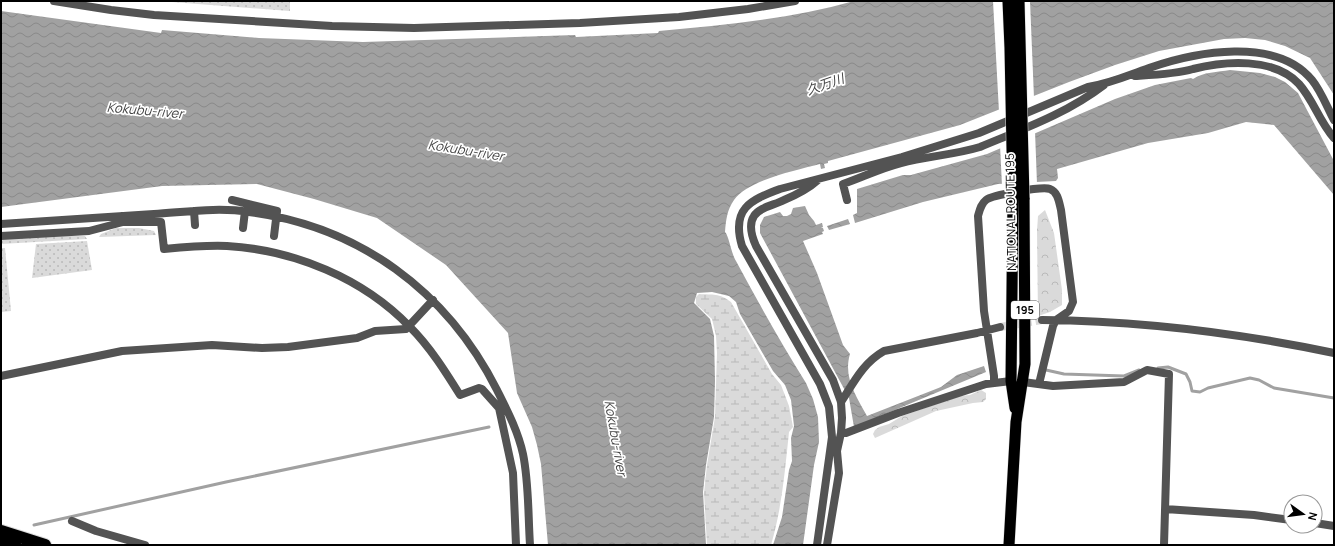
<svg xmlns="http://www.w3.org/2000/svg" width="1335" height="546" viewBox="0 0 1335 546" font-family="Manrope,'Noto Sans JP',sans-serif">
	<defs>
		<pattern id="grass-dots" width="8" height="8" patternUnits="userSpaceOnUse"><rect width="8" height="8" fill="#dadada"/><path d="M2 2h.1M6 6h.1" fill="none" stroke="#b9b9b9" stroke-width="1.8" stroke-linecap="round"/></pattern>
		<pattern id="forest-crowns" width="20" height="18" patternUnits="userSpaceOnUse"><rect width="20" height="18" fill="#dadada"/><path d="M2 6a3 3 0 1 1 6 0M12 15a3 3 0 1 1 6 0" fill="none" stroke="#b9b9b9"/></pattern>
		<pattern id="wetland-marsh" width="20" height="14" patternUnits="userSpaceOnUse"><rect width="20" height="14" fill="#dadada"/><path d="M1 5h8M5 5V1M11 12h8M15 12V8" fill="none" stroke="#b9b9b9"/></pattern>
		<pattern id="water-waves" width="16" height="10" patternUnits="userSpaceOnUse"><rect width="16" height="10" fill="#a1a1a1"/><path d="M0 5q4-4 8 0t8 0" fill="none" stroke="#898989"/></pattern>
	</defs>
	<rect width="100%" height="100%" fill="#fff"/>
	<path fill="url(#grass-dots)" d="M 159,1 L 290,1 L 290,11 Z
		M 116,228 L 139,228 L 154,231 L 156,235 L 99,237 L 101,234 Z
		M 45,236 L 85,236 L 87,239 L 1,244 L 1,239 Z
		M 87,241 L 92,270 L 32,278 L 36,244 Z
		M 1,248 L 5,248 L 11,311 L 1,312 Z"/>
	<path fill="url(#forest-crowns)" d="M 1045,210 L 1054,233 L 1062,290 L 1062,305 L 1050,312 L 1038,316 L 1037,231 L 1038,216 Z
		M 981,390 L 986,393 L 986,399 L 983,402 L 973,403 L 936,411 L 875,438 L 873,434 L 875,430 L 879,427 L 889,424 L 902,416 L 960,396 L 970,395 Z"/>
	<path fill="url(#wetland-marsh)" d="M 699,294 C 713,295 719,293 731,302 L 772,374 L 781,385 L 789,406 L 793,427 L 789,432 C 785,470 782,508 771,545 L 707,545 L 704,493 L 707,465 L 715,417 L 717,353 L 716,336 L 712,319 L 696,304 L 696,297 Z"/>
	<path fill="url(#water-waves)" d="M 854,1 L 1334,1 L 1334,95 L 1310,58 L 1285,46 L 1265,40 L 1245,38 L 1224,39 L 1159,51 L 1115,65 L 1069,82 L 960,125 L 828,161 L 828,163 L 824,164 L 825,168 L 821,169 L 820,164 C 797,170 748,180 734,200 C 727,210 726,220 725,232 C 729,236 731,253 736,261 C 758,302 781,343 806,383 L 813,399 L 818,417 L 819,442 L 814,465 L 803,545 L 773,545 L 782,517 L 789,470 L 792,461 L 791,438 L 794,426 L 791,400 L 785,385 L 773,371 L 740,314 L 736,302 L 729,296 L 712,292 L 697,293 L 694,303 L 710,319 L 714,336 L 715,381 L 714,417 L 706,465 L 703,492 L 706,545 L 548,545 L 541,464 L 537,445 L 532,427 L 517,393 L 508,333 L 446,265 L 377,218 L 314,199 L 257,184 L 162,186 L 1,207 L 1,11 L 161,33 L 162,30 L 259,38 L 363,42 L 575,35 L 576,37 L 658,33 L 659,31 C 724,25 790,19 854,1 Z
		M 1230,70 L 1260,73 L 1275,77 L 1285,82 L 1298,93 L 1334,161 L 1334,195 L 1274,125 L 1246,122 L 1208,133 L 1148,143 L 1057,169 L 1058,178 L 1056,181 L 998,184 L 923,202 L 855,223 L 853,215 L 857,213 L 857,189 L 903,175 L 911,175 L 987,154 L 1115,99 L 1155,85 L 1191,78 L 1193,79 C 1203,72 1218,72 1230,70 Z
		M 805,206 L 809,215 L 814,221 L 816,225 L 822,223 L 823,227 L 821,228 L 823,228 L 824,231 L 822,232 L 823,234 L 803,241 L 817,273 L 843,345 L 850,354 C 843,377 856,396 867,416 L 941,387 L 957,375 L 984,366 L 986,372 L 854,427 L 849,398 L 760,233 L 760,225 L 764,217 L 780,212 L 783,216 L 787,216 L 791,214 L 793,208 Z
		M 848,219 L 850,224 L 829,230 L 827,226 Z"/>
	<path fill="#fff" d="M 993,1 L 1030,1 L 1034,98 L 999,112 Z
		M 1035,131 L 1037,184 L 1002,186 L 1000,145 Z"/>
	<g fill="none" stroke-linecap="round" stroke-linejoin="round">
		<path stroke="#a1a1a1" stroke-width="3" d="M 1158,368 L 1168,367 L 1186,374 L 1190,382 L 1192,391 L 1200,392 L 1208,388 L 1250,378 L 1259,380 L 1274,388 L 1334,398
			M 1046,370 L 1064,374 L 1124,376 L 1139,370
			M 34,525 L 226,482 L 489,427"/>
		<path stroke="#d9d9d9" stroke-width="8" stroke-dasharray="8 4" stroke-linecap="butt" d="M 1000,327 L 1042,320"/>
		<g stroke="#dbdbdb" stroke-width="12">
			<path id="trunk" d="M 1013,198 L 1011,381 L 1015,408
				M 1009,545 L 1016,422 L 1025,364 L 1024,198"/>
		</g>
		<g stroke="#dbdbdb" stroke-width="14">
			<path id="motorway" d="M 1,531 L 45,545
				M 1,540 L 15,545"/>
		</g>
		<path stroke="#535353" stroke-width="8" d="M 1135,76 C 1152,75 1176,74 1193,69 C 1225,61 1274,57 1299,84 C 1314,101 1319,121 1334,138
			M 818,180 C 808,189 796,195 784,200 C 775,205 759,207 754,216 C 748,225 752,237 756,246 L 833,380 L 841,402 L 842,418 L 841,433 L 837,451 L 839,473 L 827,545
			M 232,200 L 277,211 L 274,236
			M 847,200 L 843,184 C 863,177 881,168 901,163 C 927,156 954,155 980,147 C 1023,129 1066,114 1104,85
			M 194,211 L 195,225
			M 122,216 L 123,222 L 161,222 L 164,249 C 185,247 206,245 227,246 C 294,250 363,278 410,327 C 430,347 445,371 460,395 L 479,388 L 482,389 L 499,408
			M 1,224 C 52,221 103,217 154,214 C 186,212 218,207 249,212 C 359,226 447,291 497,390 C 507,410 518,431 523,454 C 529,483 528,515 530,545
			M 243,228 L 245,211
			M 1,236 L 89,231 L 123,222
			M 1042,320 C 1139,321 1239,333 1334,353
			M 1,376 L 122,351 L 212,345 L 262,348 L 288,347 L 357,338 L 375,331 L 406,329 L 433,300
			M 1023,382 L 1053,386 L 1124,382 L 1147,370 L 1169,374 L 1164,545
			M 994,383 L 994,376 L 984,311 L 978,216 C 980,209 981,204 986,200 C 992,195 1043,186 1050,189 C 1058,192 1059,202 1061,210 L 1073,302 L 1069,311 L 1056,320 L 1053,326 L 1039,384
			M 841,402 C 854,382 863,363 884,351 L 977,333 L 1000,327
			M 503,406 L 499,408 L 513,473 L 516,545
			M 841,433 L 846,433 L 898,413 L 986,384 L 1011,381
			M 1165,509 L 1254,515 L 1291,520
			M 72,521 L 96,531 L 145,545
			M 1315,523 L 1334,526
			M 817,545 L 832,437 L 829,407 L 820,384 L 742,246 C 731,209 750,200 780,189 L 902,157 L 979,133 L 1088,87 C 1112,83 1126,76 1149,68 C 1195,52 1276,36 1312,80 C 1321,91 1327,107 1334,120"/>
		<path stroke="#535353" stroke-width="8" d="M 54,1 L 111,10 L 154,15 L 332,26 L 414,28 L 580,23 L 679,17 L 748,9 L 795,1"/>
		<use href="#trunk" stroke="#000" stroke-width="11"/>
		<use href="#motorway" stroke="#000" stroke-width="12"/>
		<g stroke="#dbdbdb" stroke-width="12" stroke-linecap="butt">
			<path id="trunk-bridge" d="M 1008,1 L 1010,48 L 1013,198
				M 1019,1 L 1024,198"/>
		</g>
		<use href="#trunk-bridge" stroke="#000" stroke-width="11"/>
	</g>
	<g text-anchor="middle" stroke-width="3.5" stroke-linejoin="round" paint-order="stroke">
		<rect fill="#fff" stroke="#4c4c4c" stroke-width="1" x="1011" y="301" width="28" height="18" rx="3"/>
		<g font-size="11" font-weight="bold" fill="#000">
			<text x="1025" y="314">195</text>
		</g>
		<g font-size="12" fill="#000" stroke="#fff">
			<text transform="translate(1011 212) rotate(-91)" y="4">NATIONAL ROUTE 195</text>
		</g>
		<g font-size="13" font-style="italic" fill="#424242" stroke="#fff">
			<text transform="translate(825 84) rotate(-19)" y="5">久万川</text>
			<text transform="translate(145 110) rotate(5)" y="5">Kokubu-river</text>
			<text transform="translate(466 150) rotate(9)" y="5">Kokubu-river</text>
			<text transform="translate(616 438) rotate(80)" y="5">Kokubu-river</text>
		</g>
	</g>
	<rect width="1335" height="546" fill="none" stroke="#000000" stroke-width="4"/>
	<g transform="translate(1303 514) rotate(104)"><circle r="19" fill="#ffffff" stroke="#999999"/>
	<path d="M0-3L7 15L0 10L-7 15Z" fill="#000000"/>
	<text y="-6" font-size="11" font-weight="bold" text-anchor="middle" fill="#000000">N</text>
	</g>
</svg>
